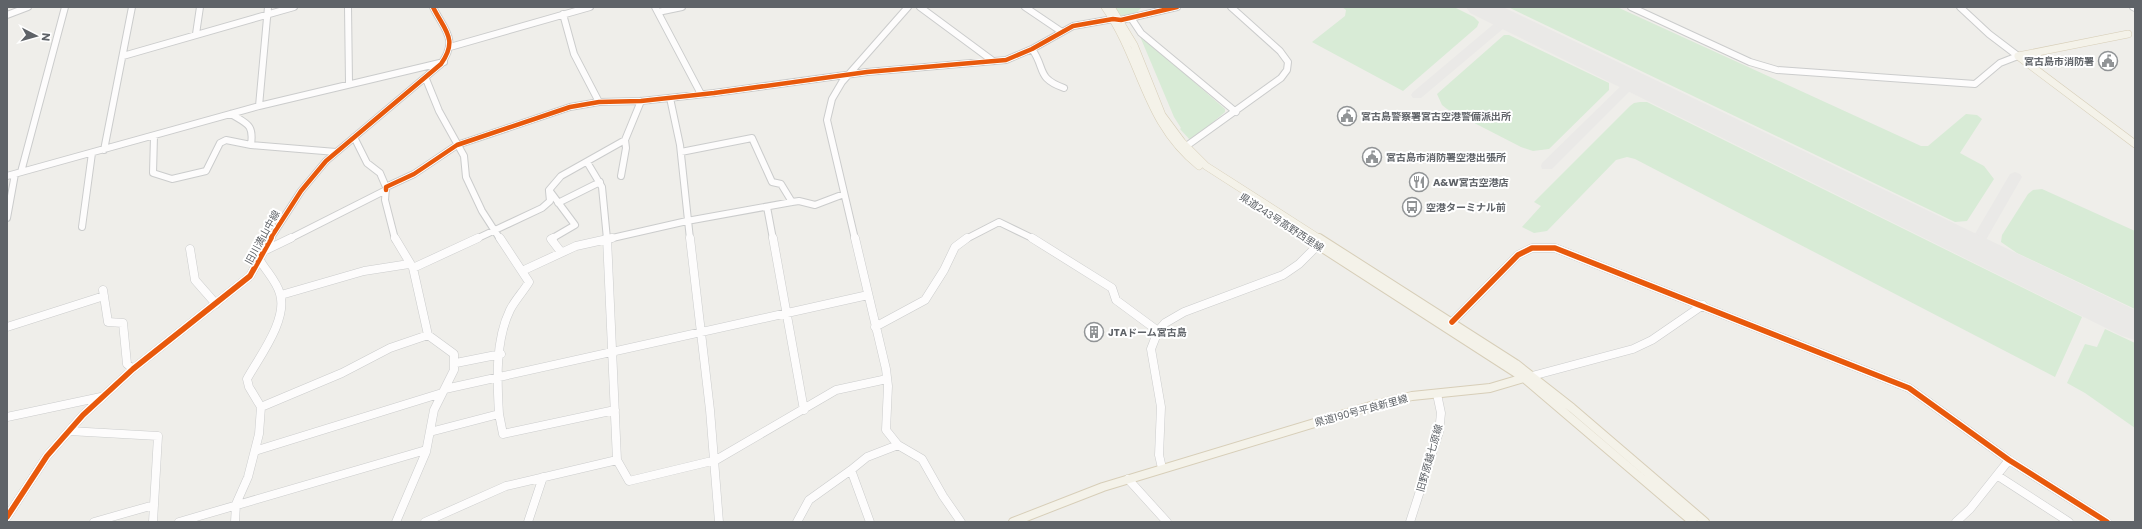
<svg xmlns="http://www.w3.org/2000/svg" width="2142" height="529" viewBox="0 0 2142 529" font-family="Poppins,'Noto Sans JP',sans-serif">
	<rect width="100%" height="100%" fill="#efeeea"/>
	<path fill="#d8ebd6" d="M 1111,7 L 1142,7 L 1131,18 L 1121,20 Z
		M 1342,7 L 1454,7 L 1474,17 L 1479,22 L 1477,27 L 1403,91 L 1312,42 L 1345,16 L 1346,10 Z
		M 1508,7 L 1617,7 L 1921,146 L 1928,146 L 1966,114 L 1977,115 L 1982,119 L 1960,153 L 1984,166 L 1994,179 L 1967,221 L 1955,222 Z
		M 1139,34 L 1225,109 L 1225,112 L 1191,141 L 1180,129 L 1181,128 L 1174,117 Z
		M 1504,35 L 1509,35 L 1609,83 L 1609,90 L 1549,149 L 1533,151 L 1521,147 L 1447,109 L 1442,105 L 1437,94 Z
		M 1640,102 L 1647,102 L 2082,317 L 2055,377 L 1635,159 L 1627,157 L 1616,160 L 1547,231 L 1534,233 L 1522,227 L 1541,206 L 1534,202 L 1630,106 L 1634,103 Z
		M 2042,189 L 2135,231 L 2135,309 L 2017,253 L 2001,242 L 2002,235 L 2028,194 L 2033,190 Z
		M 2105,329 L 2135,343 L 2135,428 L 2085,393 L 2067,383 L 2085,344 L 2097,347 Z"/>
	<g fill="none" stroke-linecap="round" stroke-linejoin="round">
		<path fill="#eae9e7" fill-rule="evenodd" d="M 1506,16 L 1512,20 L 1510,23 L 1421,98 L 1413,98 L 1411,95 L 1413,92 L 1502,17 Z
			M 1633,77 L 1637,78 L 1639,81 L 1637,84 L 1552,169 L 1542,169 L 1541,166 L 1542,163 L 1629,78 Z
			M 2015,172 L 2020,174 L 2022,177 L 1979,252 L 1974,253 L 1969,252 L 1967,248 L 1969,244 L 2010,174 Z"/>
		<path fill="#eae9e7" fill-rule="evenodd" d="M 1466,7 L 1503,7 L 2135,310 L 2135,340 L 2122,336 L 1470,13 Z"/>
		<g stroke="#cbcccc" stroke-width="8">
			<path id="minor-far1" d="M 348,7 L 349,83
				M 655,7 L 701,94
				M 920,7 L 993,61
				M 1025,7 L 1062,32
				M 1631,7 L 1750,62 L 1777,70 L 1975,84 L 2000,63 L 2018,56
				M 1960,7 L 1989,34 L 2018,56
				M 2133,7 L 2135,8
				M 658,12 L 682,7
				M 563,14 L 574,54 L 599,102
				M 7,15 L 28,7
				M 1131,18 L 1141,33 L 1236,112
				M 196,34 L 200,7
				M 450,47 L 590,7
				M 1032,49 C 1046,69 1036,78 1064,88
				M 123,56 L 294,7
				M 426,79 L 439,111 L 464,156 L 466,177 L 482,211 L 500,239
				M 670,98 L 680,145 L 690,239
				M 259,106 L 268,7
				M 231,114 C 247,124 254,124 251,145
				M 154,136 L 153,173 L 172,179 L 206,171 L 220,143 L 226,140 L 251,145 L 336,152
				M 354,137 L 367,163 L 380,173 L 386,187 L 385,200 L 395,239
				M 1185,147 L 1281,78 L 1287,70 L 1288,62 L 1280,51 L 1231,7
				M 104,150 L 132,7
				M 681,152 L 752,138 L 772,182 L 781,184 L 792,202
				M 587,162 L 602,187 L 607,239
				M 21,172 L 65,7
				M 7,176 L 259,106 L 444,62
				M 621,176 L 626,148 L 625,140 L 641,101
				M 386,187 L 414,174 L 457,145 L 570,107 L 599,102 L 641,101 L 714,93 L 867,72 L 1006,60 L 1032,49 L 1073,26 L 1113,19 L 1121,20 L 1177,7
				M 558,203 L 600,182
				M 767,207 L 773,239
				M 7,218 L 15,174
				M 82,227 L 92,153
				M 270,239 L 301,191 L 326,161 L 441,64 C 459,39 444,30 433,7
				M 289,239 L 386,190
				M 476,239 L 542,208 L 550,201 L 549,191
				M 551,239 L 575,225 L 549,190 L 561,176 L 625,140
				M 608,239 L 687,221 L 792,202 L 799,201 L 815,205 L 844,194
				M 855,239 L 827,120 L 832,99 L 842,82 L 908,7
				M 966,239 L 999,222 L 1034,239"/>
		</g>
		<g stroke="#cbcccc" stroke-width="9">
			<path id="minor" d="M 395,238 L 413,268 L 428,335 L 454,354 L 454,370 L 434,410 L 426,452 L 396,522
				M 553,238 L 551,239 L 561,252
				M 607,238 L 617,460 L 629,481 L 716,460 L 836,390 L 887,379
				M 690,238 L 710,410 L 719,522
				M 773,238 L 804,410
				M 855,238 L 886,369 L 888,386 L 886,430 L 898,445 L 922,459 L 943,496 L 961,522
				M 1032,238 L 1112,288 L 1116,300 L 1158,331
				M 190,249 L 195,280 L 216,304
				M 266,250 L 291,238
				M 413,268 L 478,238
				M 522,271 L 576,246 L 612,238
				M 103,290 L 108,322 L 123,323 L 127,364 L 133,369
				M 281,295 L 364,271 L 409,264
				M 1452,322 L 1518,255 L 1532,248 L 1555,248 L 1909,388 L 2009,460 L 2107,522
				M 7,327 L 104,296
				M 875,327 L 925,300 L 944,270 L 955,247 L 967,238
				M 456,363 L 501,354
				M 1532,376 L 1633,349 L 1652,340 L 1703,305
				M 445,389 L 868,295
				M 261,407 L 342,373 L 390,348 L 428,335
				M 499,414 L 503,434 L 615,410
				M 7,417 L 101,397
				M 69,431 L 158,436 L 153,522
				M 430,432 L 499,414 C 497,381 495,341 510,310 C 515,300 523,292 529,282 L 500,238
				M 255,451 L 442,393
				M 1162,468 L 1159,455 L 1161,407 L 1151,349 L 1158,331 L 1165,323 L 1184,312 L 1283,275 L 1299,264 L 1317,246
				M 1998,476 L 2069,522
				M 1128,479 L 1167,522
				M 7,517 L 47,456 L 83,415 L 133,369 L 250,276 L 271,238
				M 94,522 L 154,505
				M 179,522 L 426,450
				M 235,522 L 236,504 L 248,477 L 259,434 L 261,407 L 249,387 L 247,379 C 259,357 288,320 280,294 C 277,282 267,272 261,262
				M 425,522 L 506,486 L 617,460
				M 528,522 L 543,477
				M 797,522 L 809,500 L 851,470
				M 870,522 L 851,470 L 867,457 L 898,445
				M 1410,522 L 1439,432 L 1441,413 L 1437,394
				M 1956,522 L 1970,509 L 2009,460"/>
		</g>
		<g stroke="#d7ceb8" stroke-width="8">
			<path id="major-far1" d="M 1105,7 C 1143,62 1144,122 1199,166
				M 1111,7 L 1134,45 L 1162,115 L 1182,142 L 1206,166 L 1320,239
				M 2018,56 L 2135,144
				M 2018,56 L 2128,34
				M 1255,204 L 1309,239"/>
		</g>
		<g stroke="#d7ceb8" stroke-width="10">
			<path id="major" d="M 1307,238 L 1524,378 L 1693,522
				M 1319,238 L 1516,364 L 1572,408 L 1705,522
				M 1013,522 L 1103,487 L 1374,405 L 1412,396 L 1490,388 L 1527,377"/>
		</g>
		<use href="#minor-far1" stroke="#fdfcfc" stroke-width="6"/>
		<use href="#minor" stroke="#fdfcfc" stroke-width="8"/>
		<use href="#major-far1" stroke="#f4f2e9" stroke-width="7"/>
		<use href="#major" stroke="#f4f2e9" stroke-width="8"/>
		<g stroke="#fff" stroke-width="6">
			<path id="cycleway-far1" d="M 386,190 L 386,187 L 414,174 L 457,145 L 570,107 L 599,102 L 641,101 L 714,93 L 867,72 L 1006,60 L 1032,49 L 1073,26 L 1113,19 L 1121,20 L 1177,7
				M 270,239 L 301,191 L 326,161 L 441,64 C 459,39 444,30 433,7"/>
		</g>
		<g stroke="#fff" stroke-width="8">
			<path id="cycleway" d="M 1452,322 L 1518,255 L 1532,248 L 1555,248 L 1909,388 L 2009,460 L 2107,522
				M 7,517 L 47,456 L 83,415 L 133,369 L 250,276 L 271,238"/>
		</g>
		<use href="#cycleway-far1" stroke="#e8590c" stroke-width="4.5"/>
		<use href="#cycleway" stroke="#e8590c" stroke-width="5.5"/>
	</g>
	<defs>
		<g id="civic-ring" transform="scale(1)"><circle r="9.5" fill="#fff" stroke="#919496" stroke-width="1.5"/><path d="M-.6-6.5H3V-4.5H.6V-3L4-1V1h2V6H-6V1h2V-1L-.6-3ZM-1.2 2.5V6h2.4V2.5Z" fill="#919496"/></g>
		<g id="restaurant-ring" transform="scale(1)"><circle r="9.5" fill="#fff" stroke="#919496" stroke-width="1.5"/><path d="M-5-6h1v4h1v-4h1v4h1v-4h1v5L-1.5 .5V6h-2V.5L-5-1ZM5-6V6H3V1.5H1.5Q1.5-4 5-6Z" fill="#919496"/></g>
		<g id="bus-ring" transform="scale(1)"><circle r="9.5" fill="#fff" stroke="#919496" stroke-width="1.5"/><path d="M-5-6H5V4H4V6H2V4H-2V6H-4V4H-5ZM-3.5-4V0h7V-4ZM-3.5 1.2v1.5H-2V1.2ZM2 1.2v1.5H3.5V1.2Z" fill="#919496"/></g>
		<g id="building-ring" transform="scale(1)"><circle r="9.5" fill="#fff" stroke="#919496" stroke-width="1.5"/><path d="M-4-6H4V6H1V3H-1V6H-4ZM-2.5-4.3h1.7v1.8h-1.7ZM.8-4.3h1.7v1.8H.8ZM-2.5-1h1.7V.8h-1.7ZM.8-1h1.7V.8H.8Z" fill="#919496"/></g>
	</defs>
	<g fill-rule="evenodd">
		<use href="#civic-ring" x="2108" y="61"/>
		<use href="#civic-ring" x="1347" y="116"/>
		<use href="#civic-ring" x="1372" y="157"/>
		<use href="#restaurant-ring" x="1419" y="182"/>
		<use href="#bus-ring" x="1412" y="207"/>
		<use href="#building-ring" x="1094" y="332"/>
	</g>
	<g text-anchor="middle" stroke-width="4" stroke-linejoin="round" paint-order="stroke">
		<g font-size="10" font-weight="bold" fill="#5f6368" stroke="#fff" text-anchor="start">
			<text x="2094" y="65" text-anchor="end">宮古島市消防署</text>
			<text x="1361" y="120">宮古島警察署宮古空港警備派出所</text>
			<text x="1386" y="161">宮古島市消防署空港出張所</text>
			<text x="1433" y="186">A&amp;W宮古空港店</text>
			<text x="1426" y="211">空港ターミナル前</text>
			<text x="1108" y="336">JTAドーム宮古島</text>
		</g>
		<g font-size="10" fill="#5f6368" stroke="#fff">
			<text transform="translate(1282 222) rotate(33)" y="4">県道243号高野西里線</text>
			<text transform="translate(262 237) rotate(-61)" y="4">旧川満山中線</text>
			<text transform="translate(1361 410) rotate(-15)" y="4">県道190号平良新里線</text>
			<text transform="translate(1429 458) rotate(-74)" y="4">旧野原越七原線</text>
		</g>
	</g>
	<rect width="2142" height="529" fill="none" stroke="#5f6368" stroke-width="16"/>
	<g transform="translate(36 36) rotate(96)" stroke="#ffffff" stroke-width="3" paint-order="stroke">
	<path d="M0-3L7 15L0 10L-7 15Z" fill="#5f6368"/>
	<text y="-6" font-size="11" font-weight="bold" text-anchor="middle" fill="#5f6368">N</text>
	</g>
</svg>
